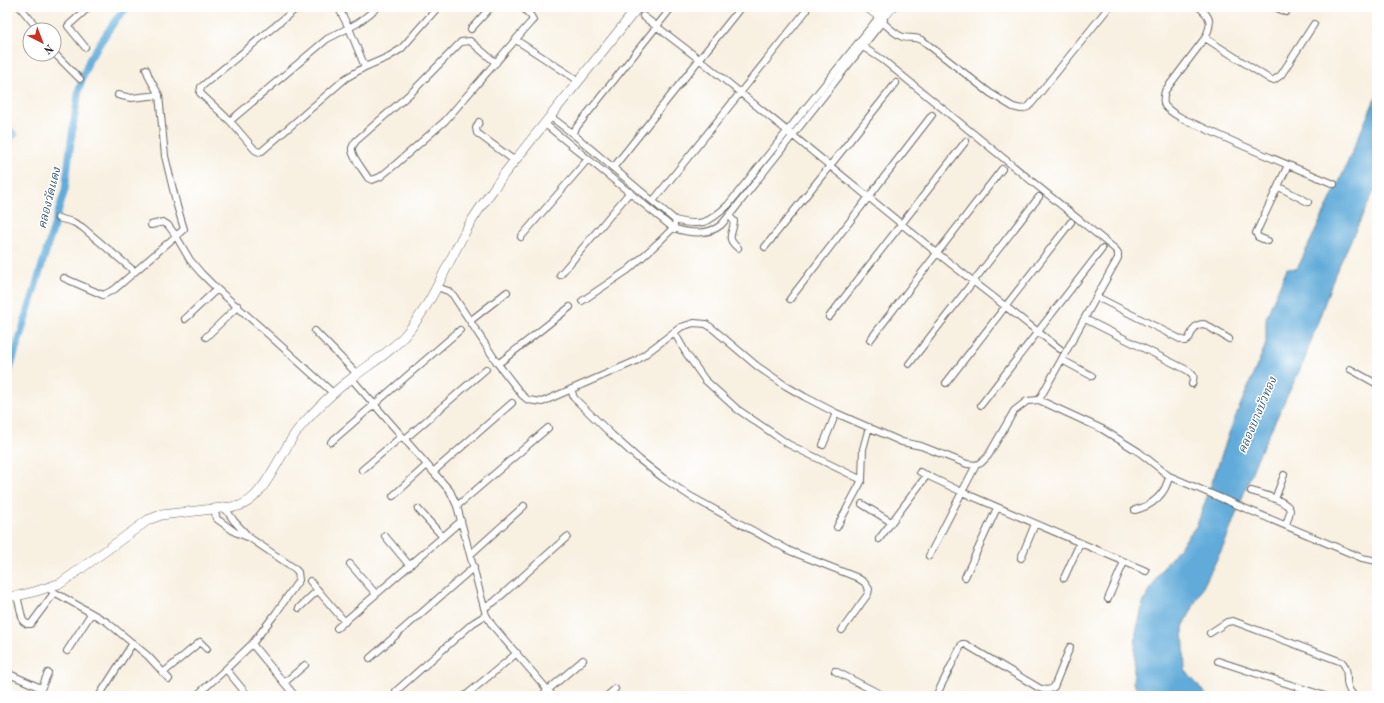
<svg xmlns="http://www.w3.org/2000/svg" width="1384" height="703" viewBox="0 0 1384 703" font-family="'Old Standard TT','Noto Serif Thai',serif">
	<rect width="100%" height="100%" fill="#fff"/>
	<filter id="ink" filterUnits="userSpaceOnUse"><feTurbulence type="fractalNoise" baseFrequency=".025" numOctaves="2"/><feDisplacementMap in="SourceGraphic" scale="8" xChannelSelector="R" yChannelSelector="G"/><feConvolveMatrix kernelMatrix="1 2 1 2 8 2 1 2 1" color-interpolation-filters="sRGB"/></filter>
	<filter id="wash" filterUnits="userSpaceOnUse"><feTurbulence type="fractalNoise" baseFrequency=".012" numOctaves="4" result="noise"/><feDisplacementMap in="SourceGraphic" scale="16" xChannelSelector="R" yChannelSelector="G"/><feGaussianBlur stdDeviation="0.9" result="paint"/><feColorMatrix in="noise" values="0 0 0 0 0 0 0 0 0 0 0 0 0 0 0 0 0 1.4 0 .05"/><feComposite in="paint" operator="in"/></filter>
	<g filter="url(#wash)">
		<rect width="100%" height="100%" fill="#f8f0e1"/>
		<path fill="#b4c6dd" d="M 7,121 L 19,135 L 7,145 Z"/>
		<path fill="#61abd9" stroke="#3e647a" d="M 1377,94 L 1377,185 L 1335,274 L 1304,361 L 1257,459 L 1225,543 L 1183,627 L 1185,670 L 1207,696 L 1141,696 L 1133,683 L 1136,633 L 1143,603 L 1160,572 L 1197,525 L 1232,425 L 1266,344 L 1266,318 L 1287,268 L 1297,269 L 1340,180 Z"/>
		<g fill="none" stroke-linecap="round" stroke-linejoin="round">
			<path stroke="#61abd9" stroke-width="7" d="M 7,379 L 65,190 L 71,141 L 79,89 L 89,60 L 116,19 L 128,7"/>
		</g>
	</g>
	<g filter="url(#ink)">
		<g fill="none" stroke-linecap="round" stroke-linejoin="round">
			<g stroke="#696661" stroke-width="8">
				<path id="street" d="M 20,7 L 39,30
					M 115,7 L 116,7
					M 298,7 L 201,87 L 200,93 L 230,121 L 255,150 L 259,152 L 262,151 L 346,78 L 365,67 L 388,57 L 401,49 L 438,7
					M 338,7 L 349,28 L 365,67
					M 1199,7 C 1212,18 1212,24 1205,38 L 1165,91 C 1164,97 1162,101 1165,106 C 1174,116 1190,122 1202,127 C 1245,148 1289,165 1334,184
					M 1275,7 L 1286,12
					M 643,16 L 699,59 L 937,253 L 1060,349
					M 884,20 L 882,22 C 889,27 896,35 903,37 C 910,39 914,36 922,40 L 990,93 L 1013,107 L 1021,109 L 1028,107 L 1031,104 L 1109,7
					M 471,29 L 491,7
					M 1205,38 L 1271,80 L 1274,80 L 1281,75 L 1314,24
					M 516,40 L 579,81
					M 859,42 L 863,47 L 883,60 L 1115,249 L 1118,253 L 1118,258 L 1039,400
					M 85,47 L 68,26 L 69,25 L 89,7
					M 54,51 L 56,55 L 80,79
					M 496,63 L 470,41 L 461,42 L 413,91 L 356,141 C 354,144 351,147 352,150 C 352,157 364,171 368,178 L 372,180 L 380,177 L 396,164 L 445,121 L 530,23 L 533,20 L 531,16 L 522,7
					M 118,95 L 131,98 L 159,95
					M 551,117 L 572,133 L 675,220 C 701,227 709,223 728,205 L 879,17
					M 230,121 L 327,39 L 358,23 L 378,7
					M 479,122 L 476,128 L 477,133 L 515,161
					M 545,124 L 673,228 C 688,233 707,236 721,225 C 725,221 729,215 733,211 L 882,22 L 877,19
					M 572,133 L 672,7
					M 613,168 L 741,7
					M 1279,187 L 1308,202
					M 653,201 L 806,11
					M 729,216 L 734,221 C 733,235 725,237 738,248
					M 58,218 L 73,222 L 82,227 L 134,271
					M 151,225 L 163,222 L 168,225 L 176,236 L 190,260 L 201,273 L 217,289 L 258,325 L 333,393
					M 521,237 L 588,159
					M 1268,241 L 1258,237 L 1256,233 L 1288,165
					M 765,247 L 896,83
					M 560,275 L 630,192
					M 64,278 L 103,295 L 115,289 L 184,229 L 177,206 L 165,156 L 159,95 L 150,79 L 146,69
					M 437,287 L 448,291 L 453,295 L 498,364 L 522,395 L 528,400 L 542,402 L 636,361 L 681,327 L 694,323 L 706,324 L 712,328 L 757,366 L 786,386 L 805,397 L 836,413 L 902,442 L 921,446 L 967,464 L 976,465 L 981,463 L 988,456 L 1014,411 L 1027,401 L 1039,400 L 1102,429 L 1139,452 L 1169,476 L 1362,558 L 1377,561
					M 1097,297 L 1184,341 L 1188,340 C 1193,332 1193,324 1204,324 L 1229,339
					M 790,299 L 932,115
					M 582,301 L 628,270 L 660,241 L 673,228 L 674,225
					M 829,317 L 966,141
					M 185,319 L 217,289
					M 1085,319 L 1187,370 C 1194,375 1195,376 1192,384
					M 470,321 L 507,292
					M 315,331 L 357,374
					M 674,332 L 686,353 L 705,380 L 737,409 L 788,444 L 862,480
					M 206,337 L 238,306
					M 870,340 L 1002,169
					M 1062,360 L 1092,376
					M 498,364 L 570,307
					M 909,364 L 1039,197
					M 1350,369 L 1377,384
					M 351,378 L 450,491 L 457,506 L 486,615 L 492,625 L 553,696
					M 946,383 L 1071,222
					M 571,389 L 574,398 L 612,435 L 640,460 L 663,478 L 690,496 L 790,551 L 856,577 L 864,582 L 869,589 L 868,594 L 842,630
					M 981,405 L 1102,249
					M 405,439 L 486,369
					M 331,442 L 460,330
					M 823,445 L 836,413
					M 362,470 L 402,436
					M 433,472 L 512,403
					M 920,472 L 962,492 L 1146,571
					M 1251,491 C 1259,493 1288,501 1290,510 C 1290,514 1287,521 1286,525
					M 393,496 L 427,465
					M 1275,499 L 1284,475
					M 862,504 L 891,522
					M 457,506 L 548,428
					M 225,508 L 234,521 L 248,536
					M 418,509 L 443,537
					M 1135,510 C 1152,506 1166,494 1169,476
					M 837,527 L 862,480 L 863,449 L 869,427
					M 385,536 L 410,566
					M 879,539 L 927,475
					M 471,554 L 524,506
					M 929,556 L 976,465
					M 1021,558 L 1035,524
					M 350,564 L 376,594
					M 965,577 L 997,508
					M 1064,578 L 1080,543
					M 310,581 L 345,622
					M 47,588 L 107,622 L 148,656 L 169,679
					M 17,596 L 23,621 L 27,624 L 31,624 L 54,593
					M 1108,599 L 1124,562
					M 299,608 L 318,590
					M 484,608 L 494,602 L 567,537
					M 337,628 L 461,521
					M 1210,633 L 1227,622 L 1233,621 L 1342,662 C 1352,673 1341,683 1354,696
					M 252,644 L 295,696
					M 67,651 L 91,614
					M 370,658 L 474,567
					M 1218,661 L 1325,696
					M 226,669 L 248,696
					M 835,671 L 884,696
					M 7,673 L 41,688
					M 163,673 L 200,642 L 207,649
					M 284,683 L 305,665
					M 396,691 L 473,623 L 486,615
					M 38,696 L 48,673
					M 99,696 L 133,643
					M 196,696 L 226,669 L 252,644 L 276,613 L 299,580 L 298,572 L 294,568 L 250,538 L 235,532 L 217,519 L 214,510
					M 465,696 L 517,653
					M 541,696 L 583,660
					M 607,696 L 615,689
					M 936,696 L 962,644 L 965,644 L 1039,688 C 1045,690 1049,691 1054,687 L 1070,647"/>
			</g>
			<g stroke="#696661" stroke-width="10">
				<path id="secondary" d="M 867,7 L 879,16 L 887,13 L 892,7
					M 7,596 L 17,596 L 37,591 L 61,583 L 148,520 L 161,515 L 239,506 C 266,498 282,447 301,426 C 316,409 333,392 352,378 C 370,364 391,352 406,334 C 432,304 446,266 465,232 C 476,212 491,193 504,174 L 638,7"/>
			</g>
			<use href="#street" stroke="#fff" stroke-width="6"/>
			<use href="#secondary" stroke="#fff" stroke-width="9"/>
		</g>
	</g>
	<g text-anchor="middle" stroke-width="3" stroke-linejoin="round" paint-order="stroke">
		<g font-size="12" font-style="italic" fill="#3b5c71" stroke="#fff">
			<text transform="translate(49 198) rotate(-76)" y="4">คลองวัดแดง</text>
			<text transform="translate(1257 415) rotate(-67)" y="4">คลองบางบัวทอง</text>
		</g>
	</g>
	<rect width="1384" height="703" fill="none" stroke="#fff" stroke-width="24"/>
	<g transform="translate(42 42) rotate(138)"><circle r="19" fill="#ffffff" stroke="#a4a4a4"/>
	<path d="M0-3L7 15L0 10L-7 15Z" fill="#c8321e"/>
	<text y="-6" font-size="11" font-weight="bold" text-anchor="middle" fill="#1c1c1c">N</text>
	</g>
</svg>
